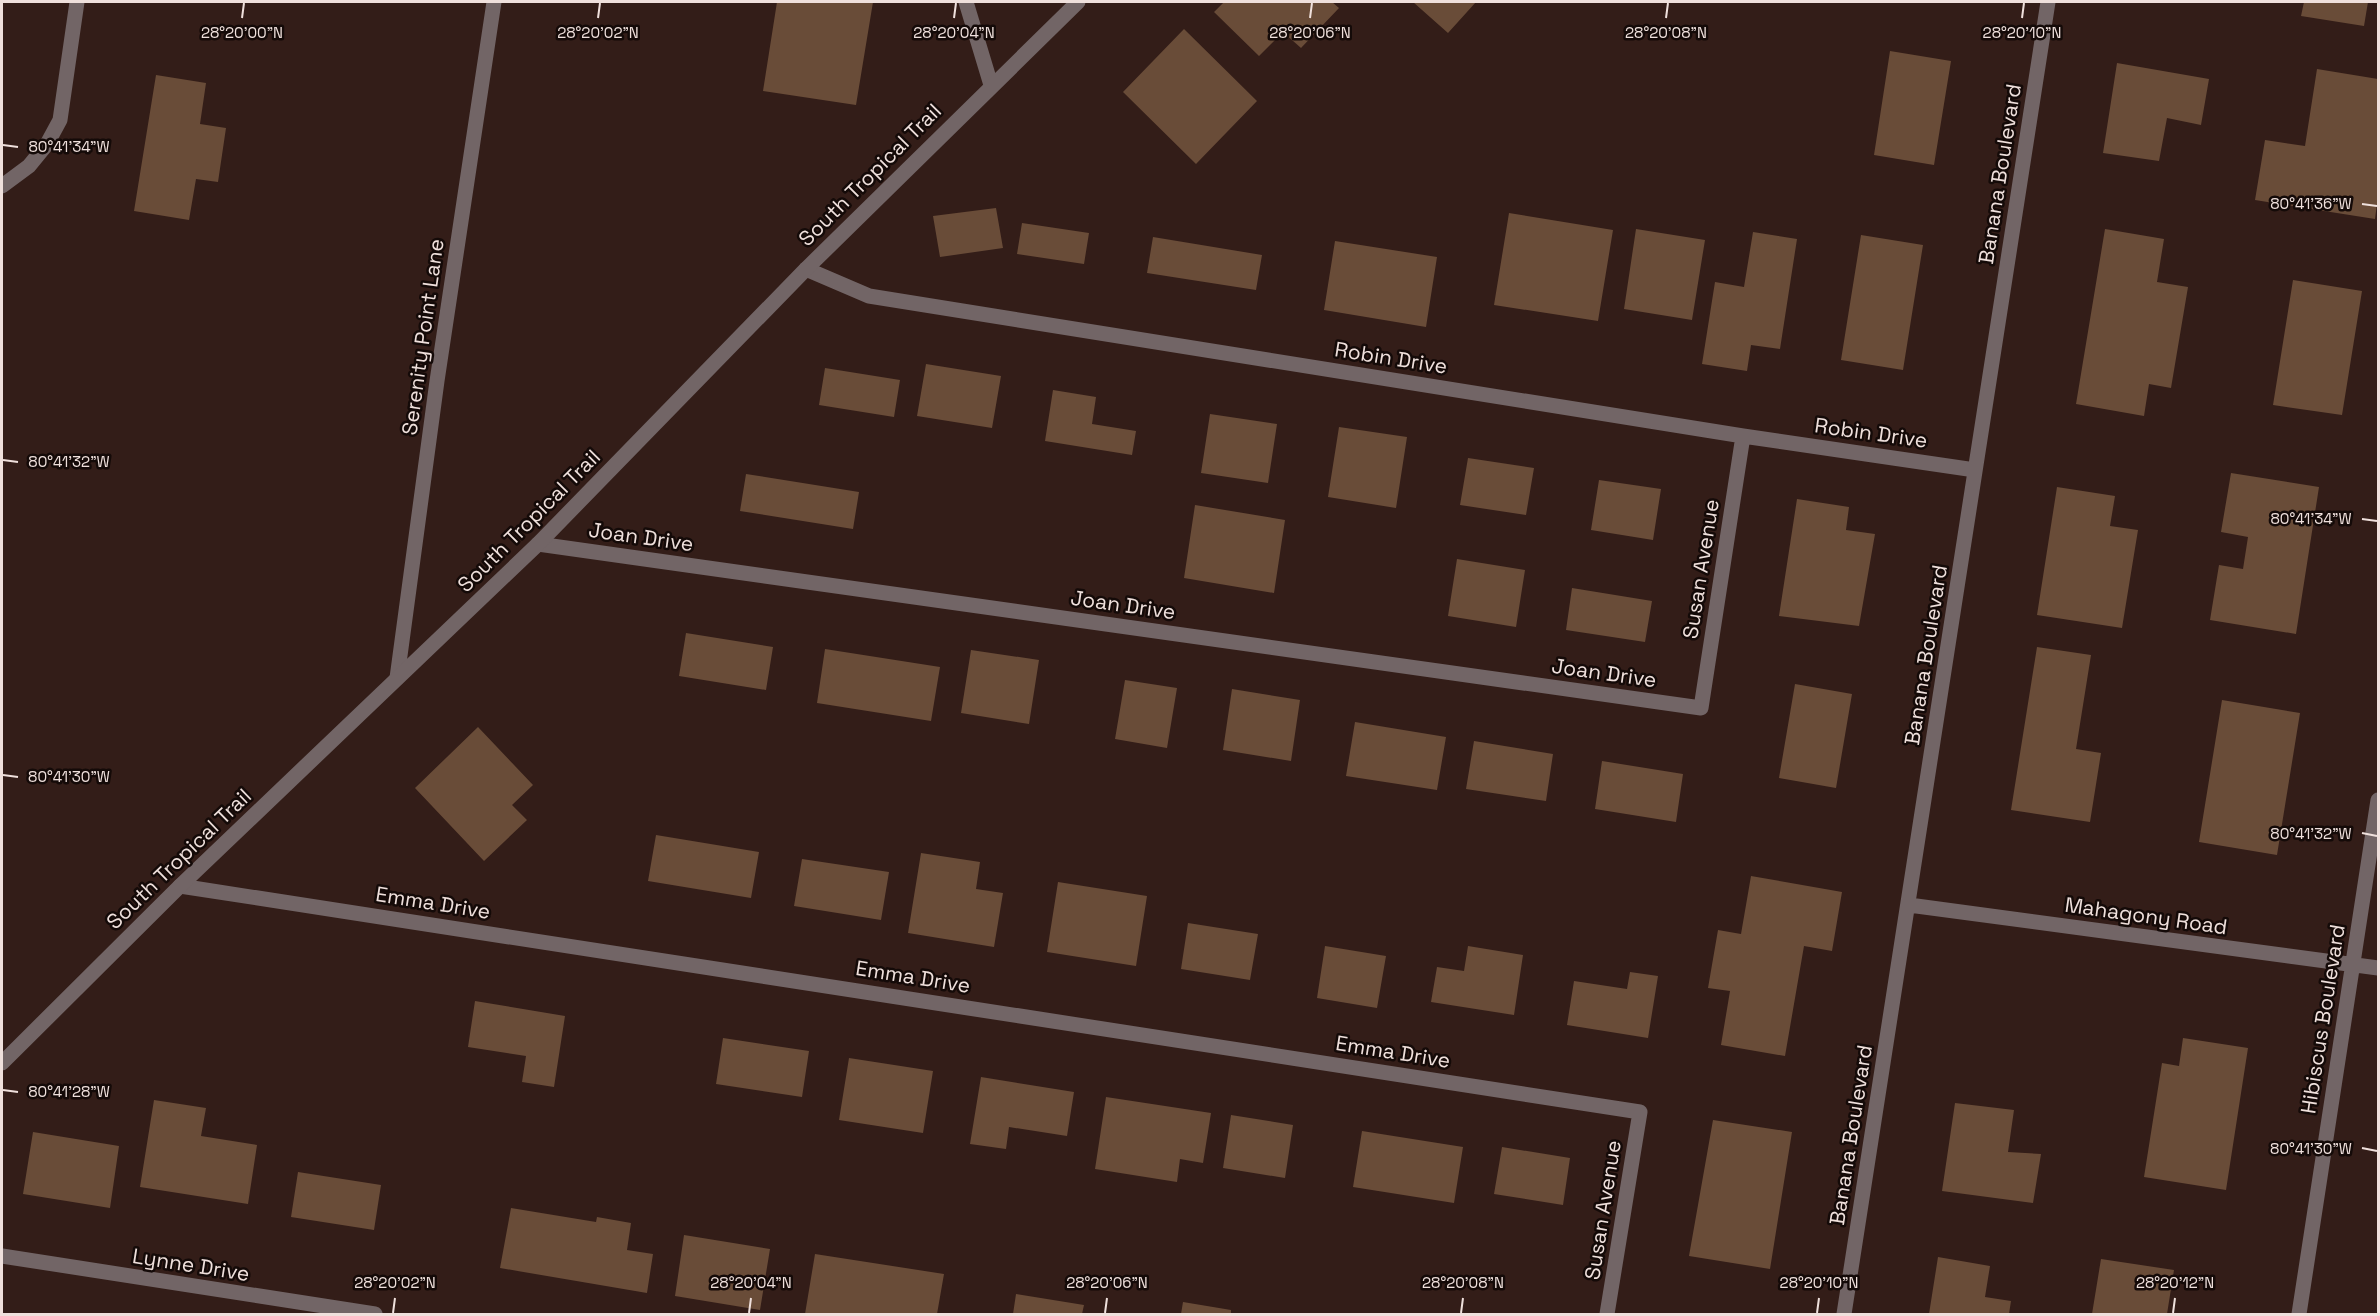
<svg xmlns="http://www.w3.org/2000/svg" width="2380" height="1316" viewBox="0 0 2380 1316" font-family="'Space Grotesk',sans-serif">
	<rect width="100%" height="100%" fill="#331d18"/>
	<path fill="#694c38" d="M 777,2 L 873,2 L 856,105 L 763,91 Z
		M 1224,2 L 1332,2 L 1339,8 L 1301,48 L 1283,32 L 1259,56 L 1214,12 Z
		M 1413,2 L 1476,2 L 1448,33 Z
		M 2304,2 L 2368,2 L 2364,26 L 2301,16 Z
		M 1184,29 L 1257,101 L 1196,164 L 1123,92 Z
		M 1890,51 L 1951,61 L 1934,165 L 1874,155 Z
		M 2117,63 L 2209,79 L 2201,125 L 2167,118 L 2159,161 L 2103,153 Z
		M 2317,69 L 2378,79 L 2378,196 L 2375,219 L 2255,200 L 2265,140 L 2305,146 Z
		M 156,75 L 206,83 L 200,124 L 226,128 L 218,182 L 196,179 L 189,220 L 134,211 Z
		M 996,208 L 1003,248 L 940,257 L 933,216 Z
		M 1509,213 L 1613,230 L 1598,321 L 1494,305 Z
		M 1022,223 L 1089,233 L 1084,264 L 1017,254 Z
		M 1636,229 L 1705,240 L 1692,320 L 1624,309 Z
		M 2105,229 L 2164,239 L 2157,282 L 2188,287 L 2171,388 L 2149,384 L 2144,416 L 2076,404 Z
		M 1753,232 L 1797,239 L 1780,349 L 1751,345 L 1747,371 L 1702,364 L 1715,282 L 1744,287 Z
		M 1861,235 L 1923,245 L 1903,370 L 1841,360 Z
		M 1153,237 L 1262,255 L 1256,290 L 1147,273 Z
		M 1335,241 L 1437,257 L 1426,327 L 1324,310 Z
		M 2293,280 L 2362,291 L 2342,415 L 2273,405 Z
		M 926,364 L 1001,376 L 992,428 L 917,416 Z
		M 825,368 L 900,380 L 894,417 L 819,405 Z
		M 1053,390 L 1096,397 L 1092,424 L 1136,431 L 1132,455 L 1045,441 Z
		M 1210,414 L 1277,424 L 1268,483 L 1201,473 Z
		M 1339,427 L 1407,437 L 1396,508 L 1328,497 Z
		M 1468,458 L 1534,468 L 1526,515 L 1460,505 Z
		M 2231,473 L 2319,487 L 2296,634 L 2210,620 L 2219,565 L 2243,569 L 2248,537 L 2221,532 Z
		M 746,474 L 859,492 L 853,529 L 740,511 Z
		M 1599,480 L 1661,489 L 1653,540 L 1591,530 Z
		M 2057,487 L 2115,496 L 2110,526 L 2138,530 L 2122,628 L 2037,615 Z
		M 1797,499 L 1849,507 L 1846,530 L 1875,534 L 1859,626 L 1779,616 Z
		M 1195,505 L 1285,520 L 1274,593 L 1184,578 Z
		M 1457,559 L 1525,570 L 1516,627 L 1448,616 Z
		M 1572,588 L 1652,601 L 1645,642 L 1566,630 Z
		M 686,633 L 773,647 L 766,690 L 679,676 Z
		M 2037,647 L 2091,655 L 2076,749 L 2101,753 L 2090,822 L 2011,810 Z
		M 825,649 L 940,667 L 931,721 L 817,703 Z
		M 971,650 L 1039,660 L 1029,724 L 961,713 Z
		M 1125,680 L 1177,688 L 1167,748 L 1115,739 Z
		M 1795,684 L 1852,694 L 1836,788 L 1779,778 Z
		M 1232,689 L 1300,700 L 1291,761 L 1223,750 Z
		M 2222,700 L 2300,713 L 2277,855 L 2199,842 Z
		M 1355,722 L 1446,737 L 1437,790 L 1346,776 Z
		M 478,727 L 533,785 L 512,805 L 527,820 L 484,861 L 415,788 Z
		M 1474,741 L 1553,754 L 1546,801 L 1466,789 Z
		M 1602,761 L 1683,774 L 1676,822 L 1595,809 Z
		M 656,835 L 759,852 L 751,898 L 648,881 Z
		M 921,853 L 980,862 L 976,889 L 1003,893 L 994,947 L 908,933 Z
		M 802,859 L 889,872 L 881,920 L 794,906 Z
		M 1751,876 L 1842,892 L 1832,951 L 1804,946 L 1785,1056 L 1721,1045 L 1730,991 L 1708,988 L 1718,930 L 1741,934 Z
		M 1058,882 L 1147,896 L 1136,966 L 1047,952 Z
		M 1188,923 L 1258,934 L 1250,980 L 1181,969 Z
		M 1325,946 L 1386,956 L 1377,1008 L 1317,998 Z
		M 1468,946 L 1523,955 L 1514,1015 L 1431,1002 L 1437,967 L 1464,971 Z
		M 1630,972 L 1658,976 L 1648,1038 L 1567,1025 L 1574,981 L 1627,989 Z
		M 475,1001 L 565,1016 L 554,1087 L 522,1082 L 526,1056 L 468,1047 Z
		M 723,1038 L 809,1051 L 802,1097 L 716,1084 Z
		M 2183,1038 L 2248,1048 L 2226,1190 L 2144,1177 L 2162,1063 L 2179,1066 Z
		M 849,1058 L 933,1071 L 923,1133 L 839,1120 Z
		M 981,1077 L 1074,1092 L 1067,1136 L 1009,1127 L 1006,1149 L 970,1144 Z
		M 1106,1097 L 1211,1113 L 1203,1163 L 1180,1159 L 1177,1182 L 1095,1169 Z
		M 154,1100 L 206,1108 L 201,1136 L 257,1145 L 248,1204 L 140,1187 Z
		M 1955,1103 L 2014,1110 L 2008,1152 L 2041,1154 L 2033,1203 L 1942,1191 Z
		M 1231,1115 L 1293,1125 L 1285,1178 L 1223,1168 Z
		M 1713,1120 L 1792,1132 L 1770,1269 L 1689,1256 Z
		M 1362,1131 L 1463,1147 L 1454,1203 L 1353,1187 Z
		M 33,1132 L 119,1146 L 110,1208 L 23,1194 Z
		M 1502,1147 L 1570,1158 L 1563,1205 L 1494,1194 Z
		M 298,1172 L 381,1185 L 374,1230 L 291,1217 Z
		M 511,1208 L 596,1222 L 597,1217 L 631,1223 L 627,1250 L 653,1254 L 647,1293 L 500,1268 Z
		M 684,1235 L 770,1249 L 760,1310 L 675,1296 Z
		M 815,1254 L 944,1274 L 937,1314 L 805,1314 Z
		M 1938,1257 L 1990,1266 L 1985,1297 L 2011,1301 L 2009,1314 L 1929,1314 Z
		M 2101,1259 L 2174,1270 L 2167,1314 L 2092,1314 Z
		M 1016,1294 L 1084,1305 L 1082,1314 L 1013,1314 Z
		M 1183,1302 L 1231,1310 L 1231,1314 L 1181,1314 Z"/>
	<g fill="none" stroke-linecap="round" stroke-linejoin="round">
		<path stroke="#726566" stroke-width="15" d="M 397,678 L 437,381 L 494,2"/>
		<path stroke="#726566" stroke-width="15" d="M 966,2 L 991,85
			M 2,186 L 29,166 L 47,144 L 60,120 L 77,2
			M 806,269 L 869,296 L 1743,436 L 1975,470
			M 538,544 L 1701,708 L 1743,436
			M 180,886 L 1640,1112 L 1607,1314
			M 1909,905 L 2378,968
			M 2,1256 L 375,1314
			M 1844,1314 L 2048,2
			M 2299,1314 L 2378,800"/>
		<path stroke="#726566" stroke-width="15" d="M 2,1063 L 180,886 L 538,544 L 806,269 L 1078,2"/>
	</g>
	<path fill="none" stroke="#efe0dc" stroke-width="2" d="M 242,18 L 244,3M 598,18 L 600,3M 954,18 L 956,3M 1310,18 L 1312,3M 1666,18 L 1668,3M 2022,18 L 2024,3M 3,145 L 18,147M 2362,204 L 2377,206M 3,460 L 18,462M 2362,519 L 2377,521M 3,775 L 18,777M 2362,833 L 2377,836M 3,1090 L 18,1092M 2362,1148 L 2377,1151M 393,1313 L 395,1298M 749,1313 L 751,1298M 1105,1313 L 1107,1298M 1461,1313 L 1463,1298M 1817,1313 L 1819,1298M 2173,1313 L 2175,1298"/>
	<g text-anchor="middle" stroke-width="5" stroke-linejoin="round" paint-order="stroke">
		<g font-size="21" fill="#efe0dc" stroke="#140a08">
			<text transform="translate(2000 174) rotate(-81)" y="7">Banana Boulevard</text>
			<text transform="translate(870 175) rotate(-45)" y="7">South Tropical Trail</text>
			<text transform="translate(423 337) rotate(-82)" y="7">Serenity Point Lane</text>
			<text transform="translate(1391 358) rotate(9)" y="7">Robin Drive</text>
			<text transform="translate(1871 433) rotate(8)" y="7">Robin Drive</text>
			<text transform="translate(529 521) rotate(-45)" y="7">South Tropical Trail</text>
			<text transform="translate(641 537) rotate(8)" y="7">Joan Drive</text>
			<text transform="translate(1701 569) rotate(-81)" y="7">Susan Avenue</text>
			<text transform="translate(1123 605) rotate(8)" y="7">Joan Drive</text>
			<text transform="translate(1926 655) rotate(-81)" y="7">Banana Boulevard</text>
			<text transform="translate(1604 673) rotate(8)" y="7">Joan Drive</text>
			<text transform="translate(179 859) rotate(-44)" y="7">South Tropical Trail</text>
			<text transform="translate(433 903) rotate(9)" y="7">Emma Drive</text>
			<text transform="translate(2146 916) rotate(8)" y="7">Mahagony Road</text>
			<text transform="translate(913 977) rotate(9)" y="7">Emma Drive</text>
			<text transform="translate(2323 1019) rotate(-81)" y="7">Hibiscus Boulevard</text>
			<text transform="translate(1393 1052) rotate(9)" y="7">Emma Drive</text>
			<text transform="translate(1851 1135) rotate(-81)" y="7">Banana Boulevard</text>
			<text transform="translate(1603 1210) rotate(-81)" y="7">Susan Avenue</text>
			<text transform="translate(191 1265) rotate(9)" y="7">Lynne Drive</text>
		</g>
	</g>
	<g font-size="15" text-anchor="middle" fill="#efe0dc" stroke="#140a08" stroke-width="5" stroke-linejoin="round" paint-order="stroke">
		<text x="242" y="38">28°20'00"N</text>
		<text x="598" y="38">28°20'02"N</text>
		<text x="954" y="38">28°20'04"N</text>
		<text x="1310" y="38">28°20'06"N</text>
		<text x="1666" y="38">28°20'08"N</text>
		<text x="2022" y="38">28°20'10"N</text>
		<text x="69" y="152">80°41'34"W</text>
		<text x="2311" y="209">80°41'36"W</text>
		<text x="69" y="467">80°41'32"W</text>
		<text x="2311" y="524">80°41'34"W</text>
		<text x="69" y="782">80°41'30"W</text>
		<text x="2311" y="839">80°41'32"W</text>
		<text x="69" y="1097">80°41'28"W</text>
		<text x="2311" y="1154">80°41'30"W</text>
		<text x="395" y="1288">28°20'02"N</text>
		<text x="751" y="1288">28°20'04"N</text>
		<text x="1107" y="1288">28°20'06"N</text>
		<text x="1463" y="1288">28°20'08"N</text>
		<text x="1819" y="1288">28°20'10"N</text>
		<text x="2175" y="1288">28°20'12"N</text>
	</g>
	<rect width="2380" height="1316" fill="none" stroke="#efe0dc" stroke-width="6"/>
</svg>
